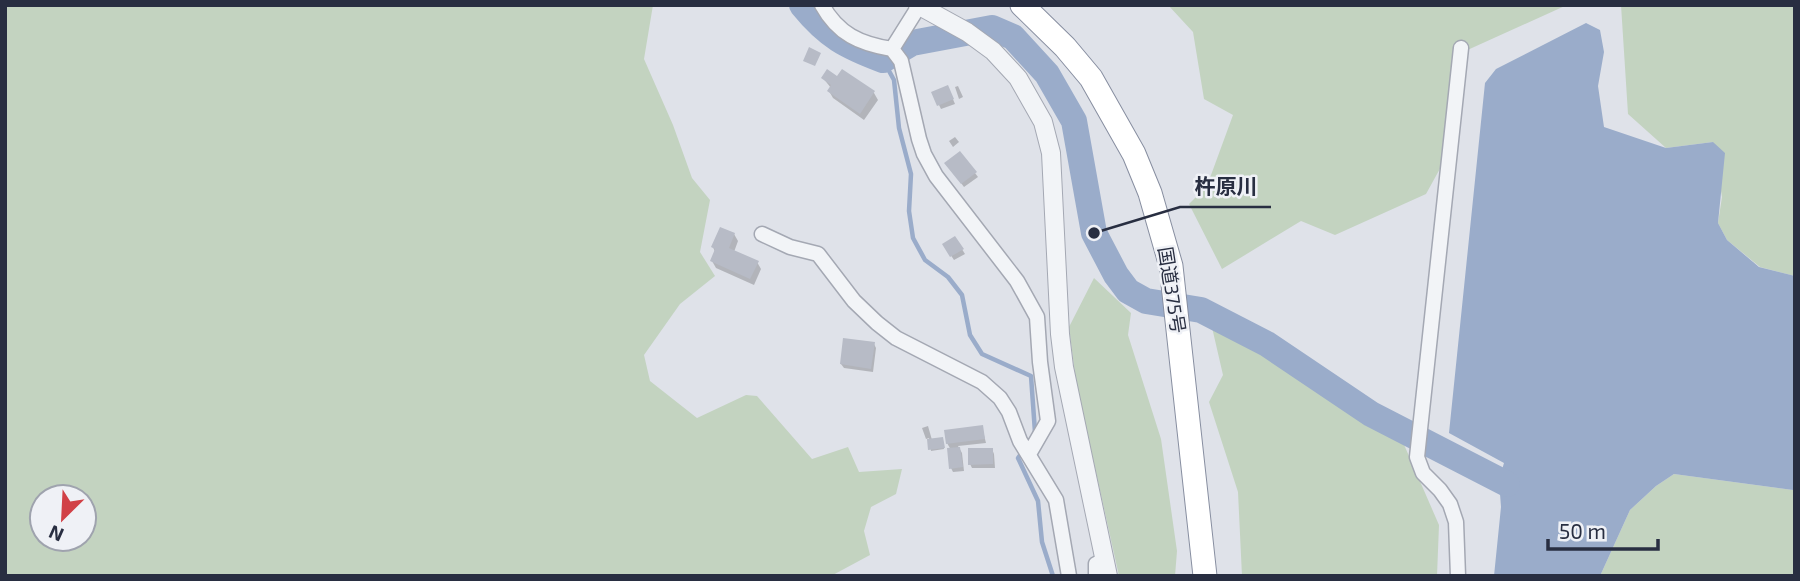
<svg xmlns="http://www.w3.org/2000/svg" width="1800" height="581" viewBox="0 0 1800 581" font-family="'Exo 2','Noto Sans JP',sans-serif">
	<rect width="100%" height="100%" fill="#dfe2e9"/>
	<path fill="#c3d3c0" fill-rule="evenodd" d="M 5,5 L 653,5 L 644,59 L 673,125 L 692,178 L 710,200 L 700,252 L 715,276 L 680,304 L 644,355 L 650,381 L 697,418 L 746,395 L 757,396 L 812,459 L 848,447 L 859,472 L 902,469 L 896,494 L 871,507 L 864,531 L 870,555 L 831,576 L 5,576 ZM 84,497 L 84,539 L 42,539 L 42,497 Z
		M 1168,5 L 1567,5 L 1452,57 L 1442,165 L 1426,194 L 1335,235 L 1301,221 L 1222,269 L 1189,204 L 1207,186 L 1233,115 L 1204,99 L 1193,32 Z
		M 1621,5 L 1795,5 L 1795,276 L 1760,267 L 1727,240 L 1718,223 L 1722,197 L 1713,142 L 1666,148 L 1628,114 Z
		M 1094,278 L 1131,313 L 1128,335 L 1161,439 L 1177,551 L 1175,576 L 1119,576 L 1076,382 L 1069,327 Z
		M 1211,323 L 1267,355 L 1402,440 L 1439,525 L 1437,576 L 1242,576 L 1238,492 L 1209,402 L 1223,375 Z
		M 1795,465 L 1795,576 L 1600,576 L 1630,510 L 1656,486 L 1674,474 L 1793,490 Z"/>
	<path fill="#9aacca" d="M 1586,23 L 1600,30 L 1604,52 L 1598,86 L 1604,127 L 1666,148 L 1713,142 L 1725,153 L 1718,223 L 1727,240 L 1759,267 L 1795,276 L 1793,490 L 1674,474 L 1656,486 L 1630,510 L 1600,576 L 1494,576 L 1501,507 L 1499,480 L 1504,463 L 1449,433 L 1485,83 L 1496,69 Z"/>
	<path fill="#0003" d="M 843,71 L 874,93 L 878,100 L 864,120 L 833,98 L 829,91 L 831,88 L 823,78 L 838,79 Z
		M 958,86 L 963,97 L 959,99 L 955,87 Z
		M 950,92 L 955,104 L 941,109 L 939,105 Z
		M 955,137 L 959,142 L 953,147 L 949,141 Z
		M 949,167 L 975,173 L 978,177 L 964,187 Z
		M 734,234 L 738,241 L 734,252 L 757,262 L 761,269 L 754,285 L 716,268 L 712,261 L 715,252 L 713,247 Z
		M 955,238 L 965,254 L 954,260 L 944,245 Z
		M 874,344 L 876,348 L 873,372 L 844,368 L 841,364 Z
		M 928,426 L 932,440 L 943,440 L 944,449 L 931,451 L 929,438 L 926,439 L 922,428 Z
		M 982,427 L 986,443 L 958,446 L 962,453 L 964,471 L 953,472 L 951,468 L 951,450 L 947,443 Z
		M 992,449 L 994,454 L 995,468 L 972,468 L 970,464 Z"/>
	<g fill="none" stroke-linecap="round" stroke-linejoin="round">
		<path stroke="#9aacca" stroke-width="4.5" d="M 883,60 L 894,80 L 899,128 L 911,174 L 909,211 L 913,238 L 925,260 L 948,277 L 962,295 L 970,335 L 982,354 L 1031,376 L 1035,432
			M 1023,451 L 1018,458 L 1038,501 L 1042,542 L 1053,576"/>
		<path stroke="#9aacca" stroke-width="26" d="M 802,5 C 828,37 846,46 883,60 L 912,43 L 992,28 L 1013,37 L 1047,74 L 1074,121 L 1094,233 L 1116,275 L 1128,291 L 1146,301 L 1201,310 L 1267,344 L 1371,414 L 1507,484"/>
	</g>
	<path fill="#b7bbc6" d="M 809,47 L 821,53 L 815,66 L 803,61 Z
		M 827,69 L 837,76 L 842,69 L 875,91 L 860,114 L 827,91 L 831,85 L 821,78 Z
		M 948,85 L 954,99 L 937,106 L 931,92 Z
		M 960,151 L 977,172 L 961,184 L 944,163 Z
		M 720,227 L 735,233 L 729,248 L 759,261 L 750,279 L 710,261 L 715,249 L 711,247 Z
		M 955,236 L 964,249 L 950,257 L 942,244 Z
		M 843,338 L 875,342 L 871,369 L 840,364 Z
		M 983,425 L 985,439 L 946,444 L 944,430 Z
		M 943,437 L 945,448 L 928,450 L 927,439 Z
		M 960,447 L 963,467 L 949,469 L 947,448 Z
		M 968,448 L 993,448 L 993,464 L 968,465 Z"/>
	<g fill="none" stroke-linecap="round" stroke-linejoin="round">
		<g stroke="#a4a8b3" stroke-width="17">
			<path id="minor" d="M 822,5 C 838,34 860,44 892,49 L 919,6
				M 892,49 L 901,61 L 919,139 L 924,154 L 936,176 L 1017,281 L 1037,317 L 1040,362 L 1048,421 L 1029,454
				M 762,234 L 790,247 L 818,254 L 854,301 L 877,323 L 896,338 L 982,382 L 1000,398 L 1009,412 L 1020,441 L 1056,500 L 1069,576
				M 1096,576 L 1096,564 L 1104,560
				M 1458,576 L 1456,522 L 1450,504 L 1440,490 L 1423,473 L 1417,457 L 1461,48"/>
		</g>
		<g stroke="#a4a8b3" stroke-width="20">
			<path id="tertiary" d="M 918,5 L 967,32 L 993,51 L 1018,78 L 1043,122 L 1051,153 L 1060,334 L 1064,367 L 1108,576"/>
		</g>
		<g stroke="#878ea0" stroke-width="25">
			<path id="trunk" d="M 1022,5 L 1065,47 L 1091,78 L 1134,154 L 1150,193 L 1171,266 L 1205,576"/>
		</g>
		<use href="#minor" stroke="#f2f4f7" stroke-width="14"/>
		<use href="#tertiary" stroke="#f2f4f7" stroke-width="18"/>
		<use href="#trunk" stroke="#fff" stroke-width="23"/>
	</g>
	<g text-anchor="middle" stroke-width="5" stroke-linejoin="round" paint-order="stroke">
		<g font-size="19" fill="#282e41" stroke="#eff1f6">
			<text transform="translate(1172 290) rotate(81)" y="7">国道375号</text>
		</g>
	</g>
	<path fill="none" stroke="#282e41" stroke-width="2.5" d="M1094 233L1180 207H1271"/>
	<circle fill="#282e41" stroke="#eff1f6" stroke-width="2.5" cx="1094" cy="233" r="7"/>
	<g font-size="21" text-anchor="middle" font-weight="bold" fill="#282e41" stroke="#eff1f6" stroke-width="5" stroke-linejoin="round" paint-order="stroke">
		<text x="1226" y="194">杵原川</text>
	</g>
	<rect width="1800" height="581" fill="none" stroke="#282e41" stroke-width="14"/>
	<g transform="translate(63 518) rotate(204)"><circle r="33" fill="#eff1f6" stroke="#9fa3ae" stroke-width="2"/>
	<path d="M0-5L12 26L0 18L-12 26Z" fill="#d14147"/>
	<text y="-10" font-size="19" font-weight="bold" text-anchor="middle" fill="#282e41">N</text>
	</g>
	<path d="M1548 539v10h110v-10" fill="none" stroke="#282e41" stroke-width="3.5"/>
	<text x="1559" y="539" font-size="21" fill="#282e41" stroke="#eff1f6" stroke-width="5" paint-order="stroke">50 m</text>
</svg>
